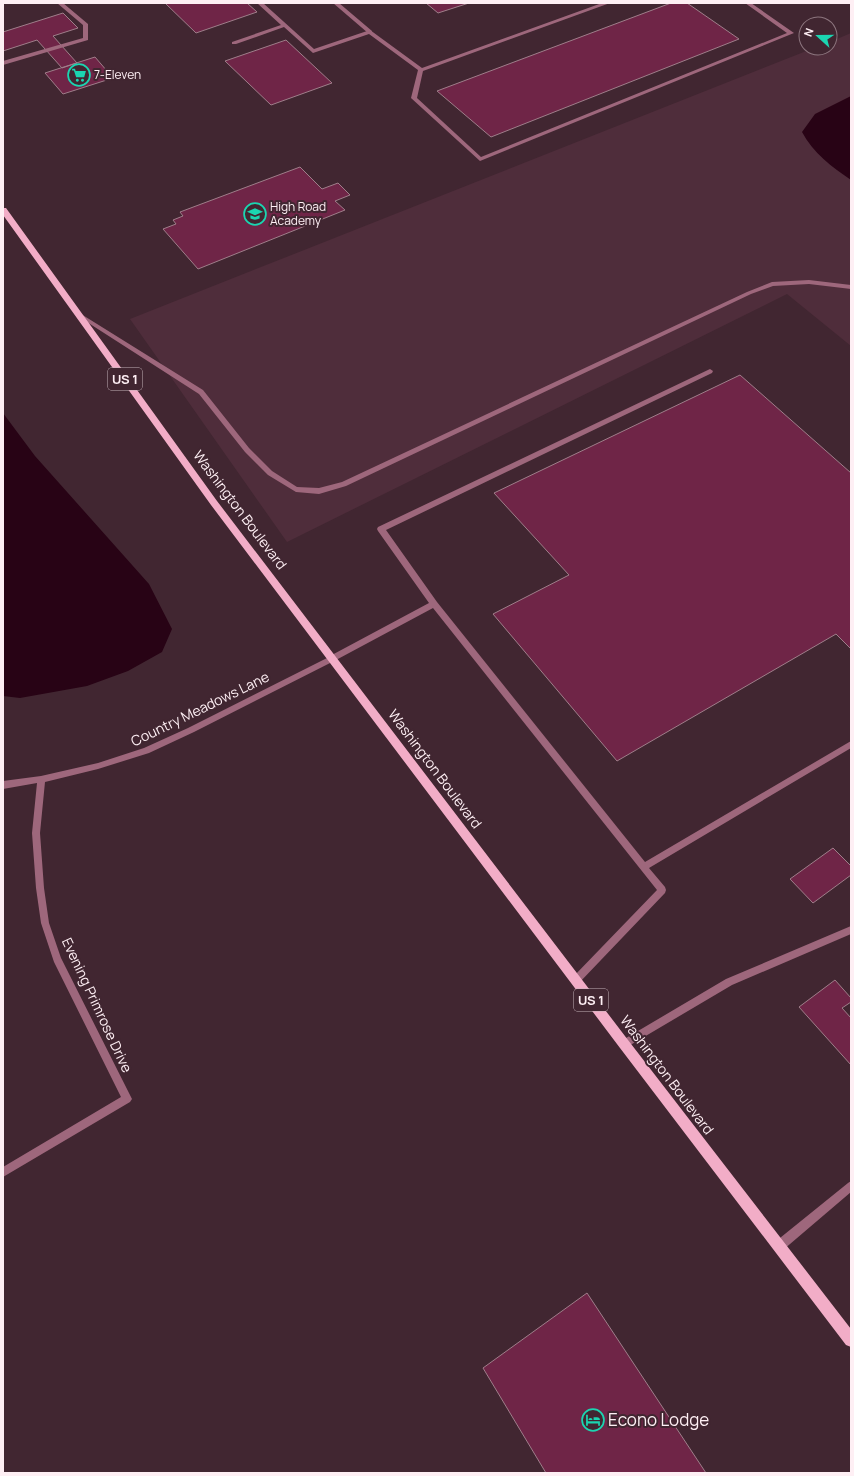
<svg xmlns="http://www.w3.org/2000/svg" width="854" height="1476" viewBox="0 0 854 1476" font-family="Manrope,sans-serif">
	<rect width="100%" height="100%" fill="#412631"/>
	<path fill="#4f2d3b" d="M 851,33 L 851,346 L 787,294 L 287,542 L 130,319 L 814,48 L 830,48 L 830,42 Z"/>
	<path fill="#280315" d="M 851,96 L 851,180 C 832,167 813,153 802,132 L 815,114 Z
		M 3,413 L 35,456 L 149,584 L 172,629 L 162,652 L 128,671 L 87,686 L 20,698 L 3,696 Z"/>
	<path fill="#6f2547" stroke="#9f7e8a" d="M 165,3 L 247,3 L 257,12 L 196,33 Z
		M 426,3 L 469,3 L 438,13 Z
		M 671,3 L 687,3 L 739,39 L 491,137 L 437,91 Z
		M 63,13 L 78,28 L 53,36 L 77,63 L 62,68 L 37,40 L 3,51 L 3,32 Z
		M 286,40 L 332,83 L 271,105 L 225,61 Z
		M 95,57 L 113,78 L 63,94 L 45,73 Z
		M 300,167 L 322,189 L 338,183 L 350,195 L 335,201 L 345,210 L 198,269 L 163,229 L 176,224 L 173,220 L 183,216 L 180,212 Z
		M 740,375 L 851,473 L 851,649 L 836,634 L 617,761 L 493,614 L 569,575 L 494,493 Z
		M 833,848 L 851,866 L 851,875 L 813,903 L 790,879 Z
		M 835,980 L 851,998 L 851,1002 L 842,1008 L 851,1018 L 851,1065 L 799,1007 Z
		M 587,1293 L 706,1473 L 546,1473 L 483,1368 Z"/>
	<g fill="none" stroke-linecap="round" stroke-linejoin="round">
		<path fill="#9e677c" fill-rule="evenodd" d="M 57,3 L 63,3 L 88,24 L 88,40 L 3,65 L 3,61 L 83,38 L 83,25 Z
			M 257,3 L 263,3 L 314,49 L 370,30 L 422,68 L 602,3 L 610,3 L 423,71 L 417,98 L 481,157 L 787,33 L 745,3 L 751,3 L 794,33 L 480,161 L 411,98 L 418,70 L 369,34 L 313,53 L 284,27 L 236,44 L 232,44 L 232,42 L 281,25 Z
			M 809,280 L 851,285 L 851,289 L 809,284 L 773,286 L 751,294 L 346,486 L 319,494 L 296,492 L 268,475 L 245,452 L 199,394 L 76,315 L 77,314 L 81,314 L 203,390 L 249,448 L 272,471 L 297,487 L 319,488 L 342,482 L 747,292 L 772,282 Z
			M 710,369 L 713,371 L 712,373 L 386,530 L 437,602 L 645,862 L 851,741 L 851,748 L 649,868 L 665,887 L 666,890 L 665,893 L 579,983 L 576,984 L 573,983 L 572,980 L 573,977 L 657,890 L 433,608 L 336,660 L 333,661 L 329,658 L 330,656 L 429,603 L 378,531 L 377,529 L 378,527 Z
			M 851,926 L 851,934 L 732,985 L 627,1047 L 624,1048 L 621,1047 L 619,1044 L 621,1041 L 726,979 Z
			M 851,1181 L 851,1192 L 783,1250 L 779,1251 L 775,1250 L 774,1246 L 775,1242 L 848,1183 Z"/>
		<path fill="#9e677c" fill-rule="evenodd" d="M 333,3 L 339,3 L 372,31 L 372,33 L 368,33 Z
			M 333,655 L 336,656 L 337,658 L 336,660 L 194,732 L 149,753 L 98,769 L 45,782 L 40,833 L 44,888 L 49,923 L 61,958 L 132,1099 L 130,1102 L 3,1177 L 3,1167 L 121,1097 L 54,962 L 41,923 L 36,888 L 32,833 L 37,783 L 3,789 L 3,781 L 41,776 L 98,763 L 144,748 L 188,728 Z"/>
		<path fill="#f2adc7" fill-rule="evenodd" d="M 3,208 L 6,208 L 217,501 L 628,1040 L 851,1329 L 851,1347 L 846,1345 L 620,1048 L 211,505 L 3,215 Z"/>
	</g>
	<defs>
		<g id="supermarket-ring" transform="scale(1.15)"><circle r="9.5" fill="#412631" stroke="#1bd5b1" stroke-width="1.5"/><path d="M-6-5.5h2.5l.6 2H6L4.5 2H-2.5L-4.4-4H-6ZM-1.5 3.2a1.3 1.3 0 1 0 .1 0ZM3 3.2a1.3 1.3 0 1 0 .1 0Z" fill="#1bd5b1"/></g>
		<g id="school-ring" transform="scale(1.15)"><circle r="9.5" fill="#412631" stroke="#1bd5b1" stroke-width="1.5"/><path d="M0-5L7-2L0 1L-7-2ZM-4 1L0 2.5L4 1V4Q0 6-4 4Z" fill="#1bd5b1"/></g>
		<g id="hotel-ring" transform="scale(1.15)"><circle r="9.5" fill="#412631" stroke="#1bd5b1" stroke-width="1.5"/><path d="M-6-4.5h1.5V1H6V5H4.5V3h-9V5H-6ZM-4 0a1.8 1.8 0 1 1 3.6 0ZM.5 0V-2.5h3Q6-2.5 6 0Z" fill="#1bd5b1"/></g>
	</defs>
	<g fill-rule="evenodd">
		<use href="#supermarket-ring" x="79" y="75"/>
		<use href="#school-ring" x="255" y="214"/>
		<use href="#hotel-ring" x="593" y="1420"/>
	</g>
	<g text-anchor="middle" stroke-width="4" stroke-linejoin="round" paint-order="stroke">
		<g font-size="12" fill="#feeff4" stroke="#412631" text-anchor="start">
			<text x="94" y="79">7-Eleven</text>
			<text x="270" y="211">High Road<tspan x="270" dy="14">Academy</tspan></text>
		</g>
		<g fill="#412631" stroke="#c5b3ba" stroke-width="1">
			<rect x="108" y="368" width="34" height="22" rx="3"/>
			<rect x="574" y="989" width="34" height="22" rx="3"/>
		</g>
		<g font-size="13" font-weight="bold" fill="#feeff4">
			<text x="125" y="384">US 1</text>
			<text x="591" y="1005">US 1</text>
		</g>
		<g font-size="14" fill="#feeff4" stroke="#412631">
			<text transform="translate(240 510) rotate(53)" y="5">Washington Boulevard</text>
			<text transform="translate(200 709) rotate(-26)" y="5">Country Meadows Lane</text>
			<text transform="translate(435 769) rotate(53)" y="5">Washington Boulevard</text>
			<text transform="translate(97 1005) rotate(65)" y="5">Evening Primrose Drive</text>
			<text transform="translate(667 1075) rotate(53)" y="5">Washington Boulevard</text>
		</g>
		<g font-size="17" fill="#feeff4" stroke="#412631" text-anchor="start">
			<text x="608" y="1426">Econo Lodge</text>
		</g>
	</g>
	<rect width="854" height="1476" fill="none" stroke="#feeff4" stroke-width="8"/>
	<g transform="translate(818 36) rotate(291)"><circle r="19" fill="#412631" stroke="#8d767f"/>
	<path d="M0-3L7 15L0 10L-7 15Z" fill="#1bd5b1"/>
	<text y="-6" font-size="11" font-weight="bold" text-anchor="middle" fill="#feeff4">N</text>
	</g>
</svg>
